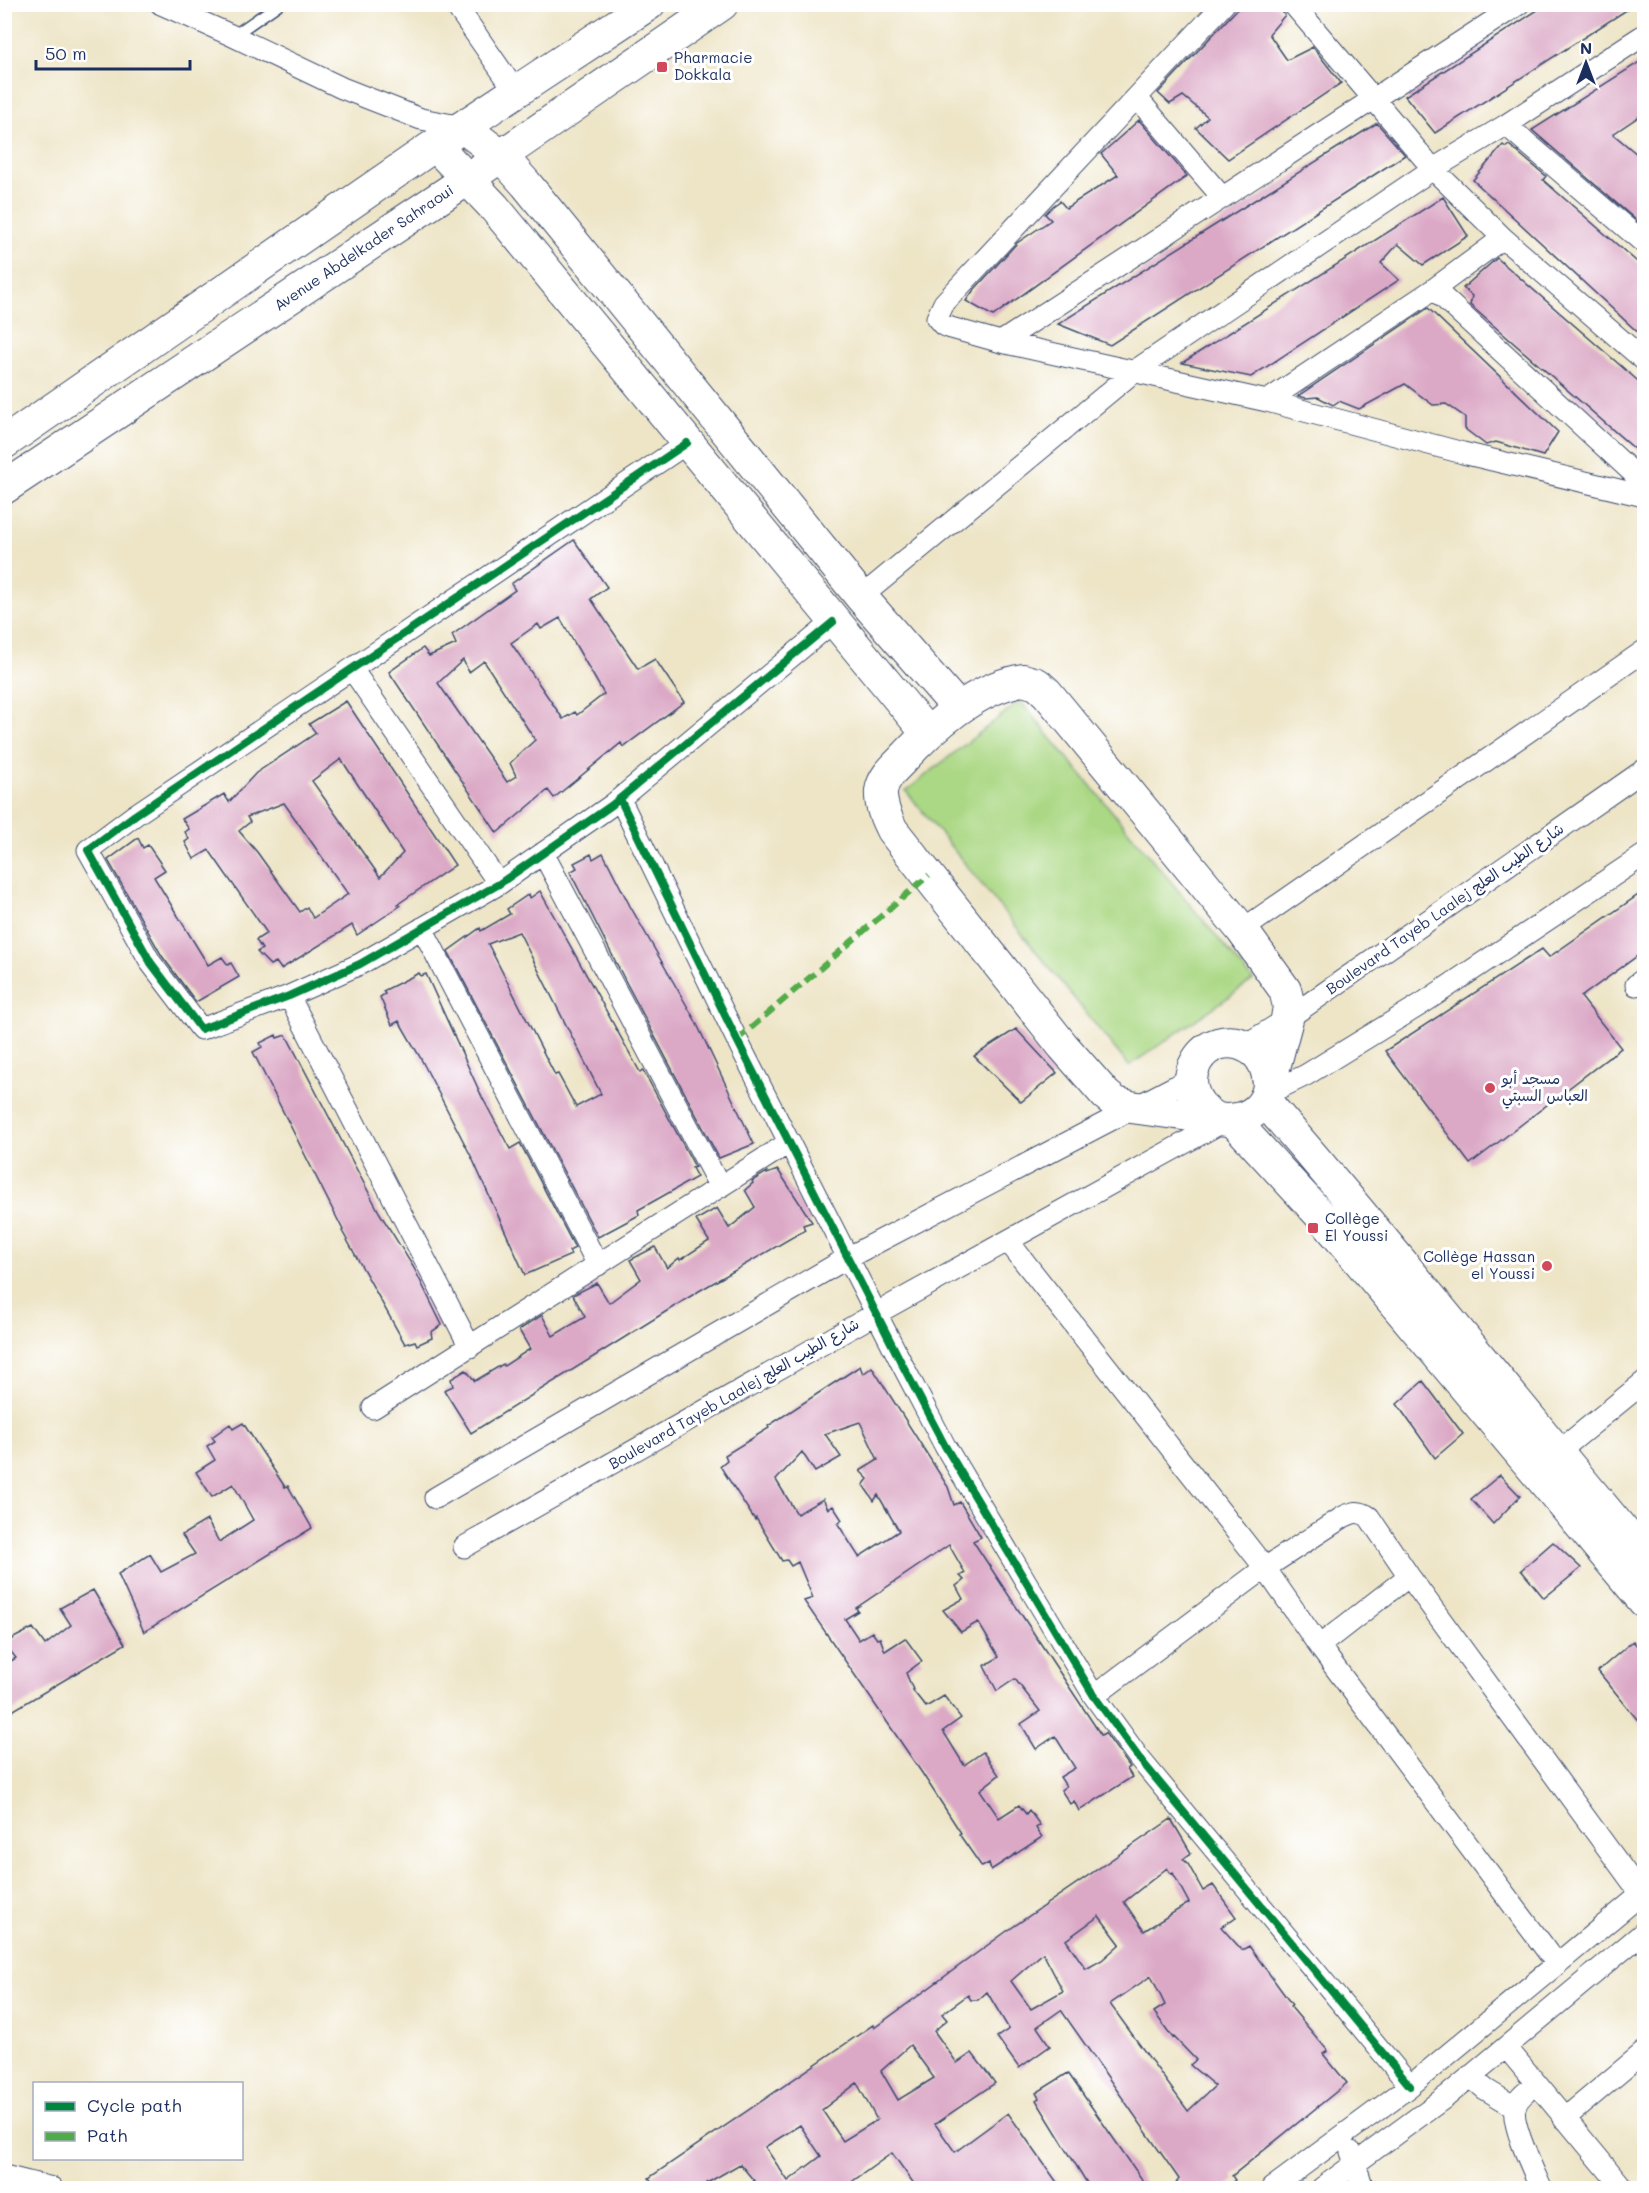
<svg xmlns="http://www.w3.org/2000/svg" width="1649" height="2193" viewBox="0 0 1649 2193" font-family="Mali,'Playpen Sans Arabic',sans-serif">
	<rect width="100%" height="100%" fill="#fff"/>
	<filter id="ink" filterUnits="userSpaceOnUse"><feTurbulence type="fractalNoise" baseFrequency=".0167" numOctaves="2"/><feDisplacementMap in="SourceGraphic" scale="12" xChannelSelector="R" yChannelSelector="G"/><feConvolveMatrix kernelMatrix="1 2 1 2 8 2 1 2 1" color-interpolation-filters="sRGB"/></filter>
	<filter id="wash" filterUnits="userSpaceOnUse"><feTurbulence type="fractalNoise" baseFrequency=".008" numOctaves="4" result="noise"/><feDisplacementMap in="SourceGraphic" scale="24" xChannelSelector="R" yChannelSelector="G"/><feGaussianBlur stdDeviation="1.35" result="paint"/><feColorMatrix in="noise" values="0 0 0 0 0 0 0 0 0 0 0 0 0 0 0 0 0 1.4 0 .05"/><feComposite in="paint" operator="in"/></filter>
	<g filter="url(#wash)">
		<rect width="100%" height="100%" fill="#eee5c7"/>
		<path fill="#abd884" stroke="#638471" stroke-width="1.5" d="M 1020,701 L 1253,980 L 1129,1066 L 906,791 Z"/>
		<g id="blocks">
			<path fill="#dba9c6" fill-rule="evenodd" d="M 1242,4 L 1275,4 L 1285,15 L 1269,34 L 1287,60 L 1313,47 L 1341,83 L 1228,159 L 1196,128 L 1208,117 L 1183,96 L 1170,104 L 1158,93 Z
				M 1547,4 L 1636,4 L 1435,133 L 1405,96 Z
				M 1644,59 L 1644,113 L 1613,134 L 1644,160 L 1644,227 L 1532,130 Z
				M 1139,120 L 1187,176 L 993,316 L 966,301 L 973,291 L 1017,243 L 1051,220 L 1045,214 L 1053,206 L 1060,201 L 1066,208 L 1118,175 L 1101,154 Z
				M 1377,123 L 1405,155 L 1110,345 L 1058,324 Z
				M 1503,145 L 1506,147 L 1509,145 L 1546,176 L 1543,180 L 1644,268 L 1644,338 L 1473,180 Z
				M 1443,197 L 1468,236 L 1423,265 L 1398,244 L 1381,263 L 1399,280 L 1251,377 L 1182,363 Z
				M 1497,258 L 1644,386 L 1644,457 L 1470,305 L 1472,296 L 1463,288 Z
				M 1428,308 L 1558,432 L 1543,456 L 1496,442 L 1486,445 L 1465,429 L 1465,417 L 1446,404 L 1433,405 L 1405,384 L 1359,409 L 1339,401 L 1333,405 L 1318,397 L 1306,398 L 1298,396 Z
				M 574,540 L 607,587 L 591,599 L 638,669 L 655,659 L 684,702 L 623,747 L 621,743 L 554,798 L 548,790 L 497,833 L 389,672 L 423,648 L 429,656 L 456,644 L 452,635 L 515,590 L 511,584 ZM 560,618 L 604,694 L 577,715 L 575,712 L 563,719 L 511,643 L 538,624 L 541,629 ZM 463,660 L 469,672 L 484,661 L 535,740 L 510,763 L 516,776 L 507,782 L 438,683 Z
				M 346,701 L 455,865 L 398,904 L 400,906 L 357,935 L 352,925 L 281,969 L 276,962 L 270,965 L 257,952 L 262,949 L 256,940 L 267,933 L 209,850 L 194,859 L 185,842 L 189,839 L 185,832 L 189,829 L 182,819 L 224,794 L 229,802 L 256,773 L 316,733 L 309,724 ZM 341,759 L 403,853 L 380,877 L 312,781 ZM 284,803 L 348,894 L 313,918 L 307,907 L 300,912 L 257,852 L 239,831 L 250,822 L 247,817 Z
				M 138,838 L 143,848 L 148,845 L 165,870 L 154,877 L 208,965 L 222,957 L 228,965 L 231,963 L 239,977 L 196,1002 L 162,956 L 108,860 Z
				M 603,853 L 630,906 L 695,1020 L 754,1144 L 719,1158 L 627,984 L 570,872 L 577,868 L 574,863 L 591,854 L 593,859 Z
				M 540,891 L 640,1072 L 643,1070 L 695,1167 L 692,1168 L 697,1177 L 638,1210 L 639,1215 L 598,1237 L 448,951 L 480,928 L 481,931 L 510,914 L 507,909 L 529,894 L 530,898 ZM 519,932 L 601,1094 L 576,1107 L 558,1074 L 555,1075 L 488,944 Z
				M 1644,891 L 1644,951 L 1581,997 L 1621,1048 L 1470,1164 L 1385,1051 L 1542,949 L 1549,957 Z
				M 419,973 L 421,976 L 426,974 L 482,1097 L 510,1149 L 520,1143 L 575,1248 L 569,1251 L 571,1255 L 525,1275 L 472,1158 L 420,1057 L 399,1021 L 392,1025 L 380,997 L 385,994 L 383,991 Z
				M 1016,1029 L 1057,1073 L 1021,1102 L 974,1056 Z
				M 276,1035 L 277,1038 L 286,1035 L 379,1212 L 414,1268 L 442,1325 L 431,1332 L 432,1338 L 417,1345 L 415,1341 L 405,1344 L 342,1231 L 343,1230 L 253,1052 L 262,1047 L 260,1043 Z
				M 778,1170 L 812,1222 L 803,1225 L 805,1230 L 699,1291 L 471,1433 L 444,1390 L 453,1386 L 451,1379 L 466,1370 L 475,1381 L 503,1364 L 504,1366 L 530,1349 L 519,1330 L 542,1315 L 553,1336 L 585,1317 L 573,1295 L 597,1283 L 609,1303 L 641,1279 L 630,1260 L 655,1247 L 667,1268 L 679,1258 L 680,1260 L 709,1241 L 696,1220 L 717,1208 L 729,1228 L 755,1207 L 745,1190 L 753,1183 L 752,1181 L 767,1172 L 767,1174 Z
				M 860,1366 L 863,1374 L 872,1367 L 948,1487 L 954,1505 L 960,1502 L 981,1537 L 973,1541 L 1025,1620 L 1101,1735 L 1105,1733 L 1130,1767 L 1127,1769 L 1132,1777 L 1079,1811 L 1074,1801 L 1070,1804 L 1061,1790 L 1066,1786 L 1060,1777 L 1075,1768 L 1055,1736 L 1036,1749 L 1021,1724 L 1040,1711 L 1015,1679 L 997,1691 L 984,1666 L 999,1657 L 978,1622 L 961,1632 L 943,1610 L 963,1599 L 956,1586 L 964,1580 L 960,1576 L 965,1573 L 949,1545 L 856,1608 L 858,1611 L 845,1619 L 859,1640 L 872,1632 L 877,1639 L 880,1638 L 885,1651 L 905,1638 L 922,1661 L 906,1673 L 914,1692 L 926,1707 L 944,1696 L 961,1718 L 943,1731 L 964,1765 L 983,1752 L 999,1775 L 980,1790 L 999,1818 L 1019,1805 L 1026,1814 L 1029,1810 L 1040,1825 L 1036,1828 L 1042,1837 L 991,1870 L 989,1863 L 982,1867 L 959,1834 L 961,1833 L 922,1773 L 804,1601 L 813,1598 L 798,1562 L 791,1566 L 787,1560 L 782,1561 L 756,1518 L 755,1520 L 720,1466 L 727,1460 L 725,1455 L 769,1428 L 768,1426 ZM 860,1422 L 878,1460 L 860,1471 L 868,1479 L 863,1485 L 874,1501 L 878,1495 L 899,1531 L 859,1557 L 838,1524 L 842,1520 L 833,1506 L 828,1509 L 823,1499 L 797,1514 L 776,1480 L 802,1452 L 815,1472 L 841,1457 L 825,1434 Z
				M 1423,1381 L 1463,1434 L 1435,1458 L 1397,1404 Z
				M 243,1423 L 285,1487 L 288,1486 L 312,1528 L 144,1632 L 118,1574 L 150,1554 L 161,1572 L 195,1554 L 182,1535 L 207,1520 L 219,1542 L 253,1520 L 233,1484 L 212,1497 L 196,1472 L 215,1460 L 207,1446 L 215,1441 L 212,1437 L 230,1424 L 233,1429 Z
				M 1500,1475 L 1520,1496 L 1493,1524 L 1471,1499 Z
				M 1553,1542 L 1581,1568 L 1544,1598 L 1521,1570 Z
				M 93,1590 L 125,1644 L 4,1716 L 4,1665 L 16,1658 L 4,1643 L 33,1628 L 45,1645 L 71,1625 L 60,1608 Z
				M 1633,1641 L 1644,1654 L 1644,1728 L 1598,1671 Z
				M 1171,1819 L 1191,1853 L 1183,1859 L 1188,1864 L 1203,1891 L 1213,1885 L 1236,1917 L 1221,1927 L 1242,1950 L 1249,1946 L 1292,2005 L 1290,2006 L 1328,2051 L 1323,2054 L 1347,2083 L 1232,2176 L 1235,2180 L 1225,2188 L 1173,2188 L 1179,2179 L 1061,2010 L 1037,2027 L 1050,2046 L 1019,2068 L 997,2037 L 1009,2029 L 987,1992 L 978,2000 L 971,2000 L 968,1995 L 942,2014 L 947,2020 L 934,2031 L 957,2063 L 972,2053 L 995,2083 L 935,2124 L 955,2152 L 1008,2113 L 1061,2188 L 917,2188 L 892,2153 L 843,2188 L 760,2188 L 740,2164 L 707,2183 L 711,2188 L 657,2188 L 649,2178 L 873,2025 L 874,2028 L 1007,1931 ZM 1167,1868 L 1171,1874 L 1173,1873 L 1189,1903 L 1144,1931 L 1124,1902 ZM 1099,1916 L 1120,1944 L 1102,1960 L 1086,1969 L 1066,1940 ZM 1043,1953 L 1063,1991 L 1031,2009 L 1011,1981 ZM 1151,1976 L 1165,2005 L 1154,2012 L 1173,2038 L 1174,2037 L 1196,2060 L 1190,2065 L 1215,2086 L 1188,2111 L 1110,2004 ZM 910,2045 L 934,2078 L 898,2100 L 881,2071 ZM 857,2083 L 877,2120 L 843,2141 L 822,2110 ZM 800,2125 L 821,2156 L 788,2181 L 765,2147 Z
				M 1068,2073 L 1148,2188 L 1090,2188 L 1036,2100 L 1039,2098 L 1036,2093 Z"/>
		</g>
	</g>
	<g filter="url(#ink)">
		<use href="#blocks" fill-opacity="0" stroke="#3b4a6e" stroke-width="1.5"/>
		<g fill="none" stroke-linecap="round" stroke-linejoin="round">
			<g stroke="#3b4a6e" stroke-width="13">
				<path id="lane" d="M 233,36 L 279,4"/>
			</g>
			<g stroke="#3b4a6e" stroke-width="23">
				<path id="street" d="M 161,4 L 233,36 L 342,88 L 421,119 L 463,127
					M 455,4 L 516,92
					M 1224,4 L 944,303 L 937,318 L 943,325 L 951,328 L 1001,342 L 1267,401 L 1463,453 L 1644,496
					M 1293,4 L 1433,169 L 1503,238 L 1644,360
					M 1137,98 L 1222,197
					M 1506,125 L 1644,243
					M 1434,289 L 1644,483
					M 1001,342 L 1519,4
					M 1267,401 L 1434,289 L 1503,238
					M 687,443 L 135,815 L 88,850 L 151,963 L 201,1029 L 289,996 L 360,964 L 499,884 L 612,805 L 833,622
					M 861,597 L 1136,370 L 1433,169 L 1506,125 L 1644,35
					M 352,669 L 499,884
					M 620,799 L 737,1040 L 903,1366 L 945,1446 L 1094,1696 L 1139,1758 L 1410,2086
					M 543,853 L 720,1187
					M 422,928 L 598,1265
					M 1242,930 L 1644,651
					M 1636,985 L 1644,979
					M 289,996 L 470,1347
					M 1245,1045 L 1287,1019 L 1644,770
					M 1267,1094 L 1306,1075 L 1423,1003 L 1644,855
					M 1008,1241 L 1265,1568 L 1319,1646 L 1557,1964
					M 373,1408 L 790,1142
					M 1557,1453 L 1644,1382
					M 435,1498 L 849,1257 L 1191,1078
					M 464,1547 L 877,1313 L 1226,1120
					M 1319,1646 L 1409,1576
					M 1094,1696 L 1265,1568 L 1343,1517 C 1353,1512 1359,1510 1369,1517 L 1409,1576 L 1641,1894
					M 1506,2047 L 1623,2188
					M 1470,2076 L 1485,2089 L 1515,2107
					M 1537,2085 C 1528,2090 1517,2098 1515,2108 C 1511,2124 1534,2172 1541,2188
					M 1564,2119 L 1644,2052
					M 1351,2152 L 1363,2188
					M 4,2176 L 52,2188
					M 1272,2188 L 1410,2086 L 1644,1892
					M 1322,2188 L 1447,2096 L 1644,1932"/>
			</g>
			<g stroke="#3b4a6e" stroke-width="34">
				<path id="secondary" d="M 463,127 L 501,156 L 526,184 L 861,597 L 958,708
					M 435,145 L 494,207 L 927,733
					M 4,443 L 435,145 L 649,4
					M 4,488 L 469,178 L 722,4
					M 1023,680 L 1037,684 L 1047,693 L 1242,930 L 1285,990 L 1289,1006 L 1287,1019 L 1267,1094 C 1261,1111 1245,1120 1226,1120 L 1131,1107 L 1116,1103 L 1106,1095 L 1063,1046 L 892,830 C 886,818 880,805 881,791 C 883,778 893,769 902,760 C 932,727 977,687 1023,680 Z
					M 1265,1101 C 1395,1250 1517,1405 1644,1556
					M 1214,1117 C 1164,1087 1205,1021 1251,1049 C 1264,1057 1268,1070 1269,1085
					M 1233,1120 L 1324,1219 L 1644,1601"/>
			</g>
			<use href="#lane" stroke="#fff" stroke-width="10"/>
			<use href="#street" stroke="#fff" stroke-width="21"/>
			<use href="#secondary" stroke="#fff" stroke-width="32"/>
			<path stroke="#52ab49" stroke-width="6" stroke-dasharray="12 6" stroke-linecap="butt" d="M 737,1040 L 929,875"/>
			<g stroke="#fff" stroke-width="11">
				<path id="cycleway" d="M 687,443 L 135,815 L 88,850 L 151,963 L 201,1029 L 289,996 L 360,964 L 499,884 L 612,805 L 833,622
					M 620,799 L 737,1040 L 903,1366 L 945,1446 L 1094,1696 L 1139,1758 L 1410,2086"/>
			</g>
			<use href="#cycleway" stroke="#00873e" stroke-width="8"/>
		</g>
	</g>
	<g fill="#d1495b" stroke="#fff" stroke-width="2">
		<rect x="656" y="61" width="12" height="12" rx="3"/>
		<circle cx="1490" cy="1088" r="6"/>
		<rect x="1307" y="1222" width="12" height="12" rx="3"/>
		<circle cx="1547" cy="1266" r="6"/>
	</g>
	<g text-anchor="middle" stroke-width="6" stroke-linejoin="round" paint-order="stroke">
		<g font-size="15" fill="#1b2f5e" stroke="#fff" text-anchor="start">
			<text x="674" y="63">Pharmacie<tspan x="674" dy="17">Dokkala</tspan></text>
			<text x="1502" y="1084">مسجد أبو<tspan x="1502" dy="17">العباس السبتي</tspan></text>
			<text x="1325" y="1224">Collège<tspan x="1325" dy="17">El Youssi</tspan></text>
			<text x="1535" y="1262" text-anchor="end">Collège Hassan<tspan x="1535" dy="17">el Youssi</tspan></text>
		</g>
		<g font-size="15" fill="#1b2f5e" stroke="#fff">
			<text transform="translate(364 248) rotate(-34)" y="5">Avenue Abdelkader Sahraoui</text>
			<text transform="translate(1445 909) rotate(-35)" y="5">Boulevard Tayeb Laalej شارع الطيب العلج</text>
			<text transform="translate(734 1394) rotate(-30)" y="5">Boulevard Tayeb Laalej شارع الطيب العلج</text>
		</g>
	</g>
	<rect width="1649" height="2193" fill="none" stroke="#fff" stroke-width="24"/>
	<rect x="33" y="2082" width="210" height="78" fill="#ffffff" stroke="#a4acbf" stroke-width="1.5"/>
	<rect x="45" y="2102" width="30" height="9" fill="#00873e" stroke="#a4acbf" stroke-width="1.5"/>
	<text x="87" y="2112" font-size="18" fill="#1b2f5e">Cycle path</text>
	<rect x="45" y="2132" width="30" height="9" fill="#52ab49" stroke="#a4acbf" stroke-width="1.5"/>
	<text x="87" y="2142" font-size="18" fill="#1b2f5e">Path</text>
	<g transform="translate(1586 63)" stroke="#ffffff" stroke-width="4.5" paint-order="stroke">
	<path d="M0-4.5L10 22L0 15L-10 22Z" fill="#1b2f5e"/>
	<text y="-9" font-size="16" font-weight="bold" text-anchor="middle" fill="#1b2f5e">N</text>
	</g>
	<path d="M36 60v9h154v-9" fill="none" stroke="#1b2f5e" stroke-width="3"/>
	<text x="45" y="60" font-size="18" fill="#1b2f5e" stroke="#ffffff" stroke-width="4.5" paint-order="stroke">50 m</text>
</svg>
